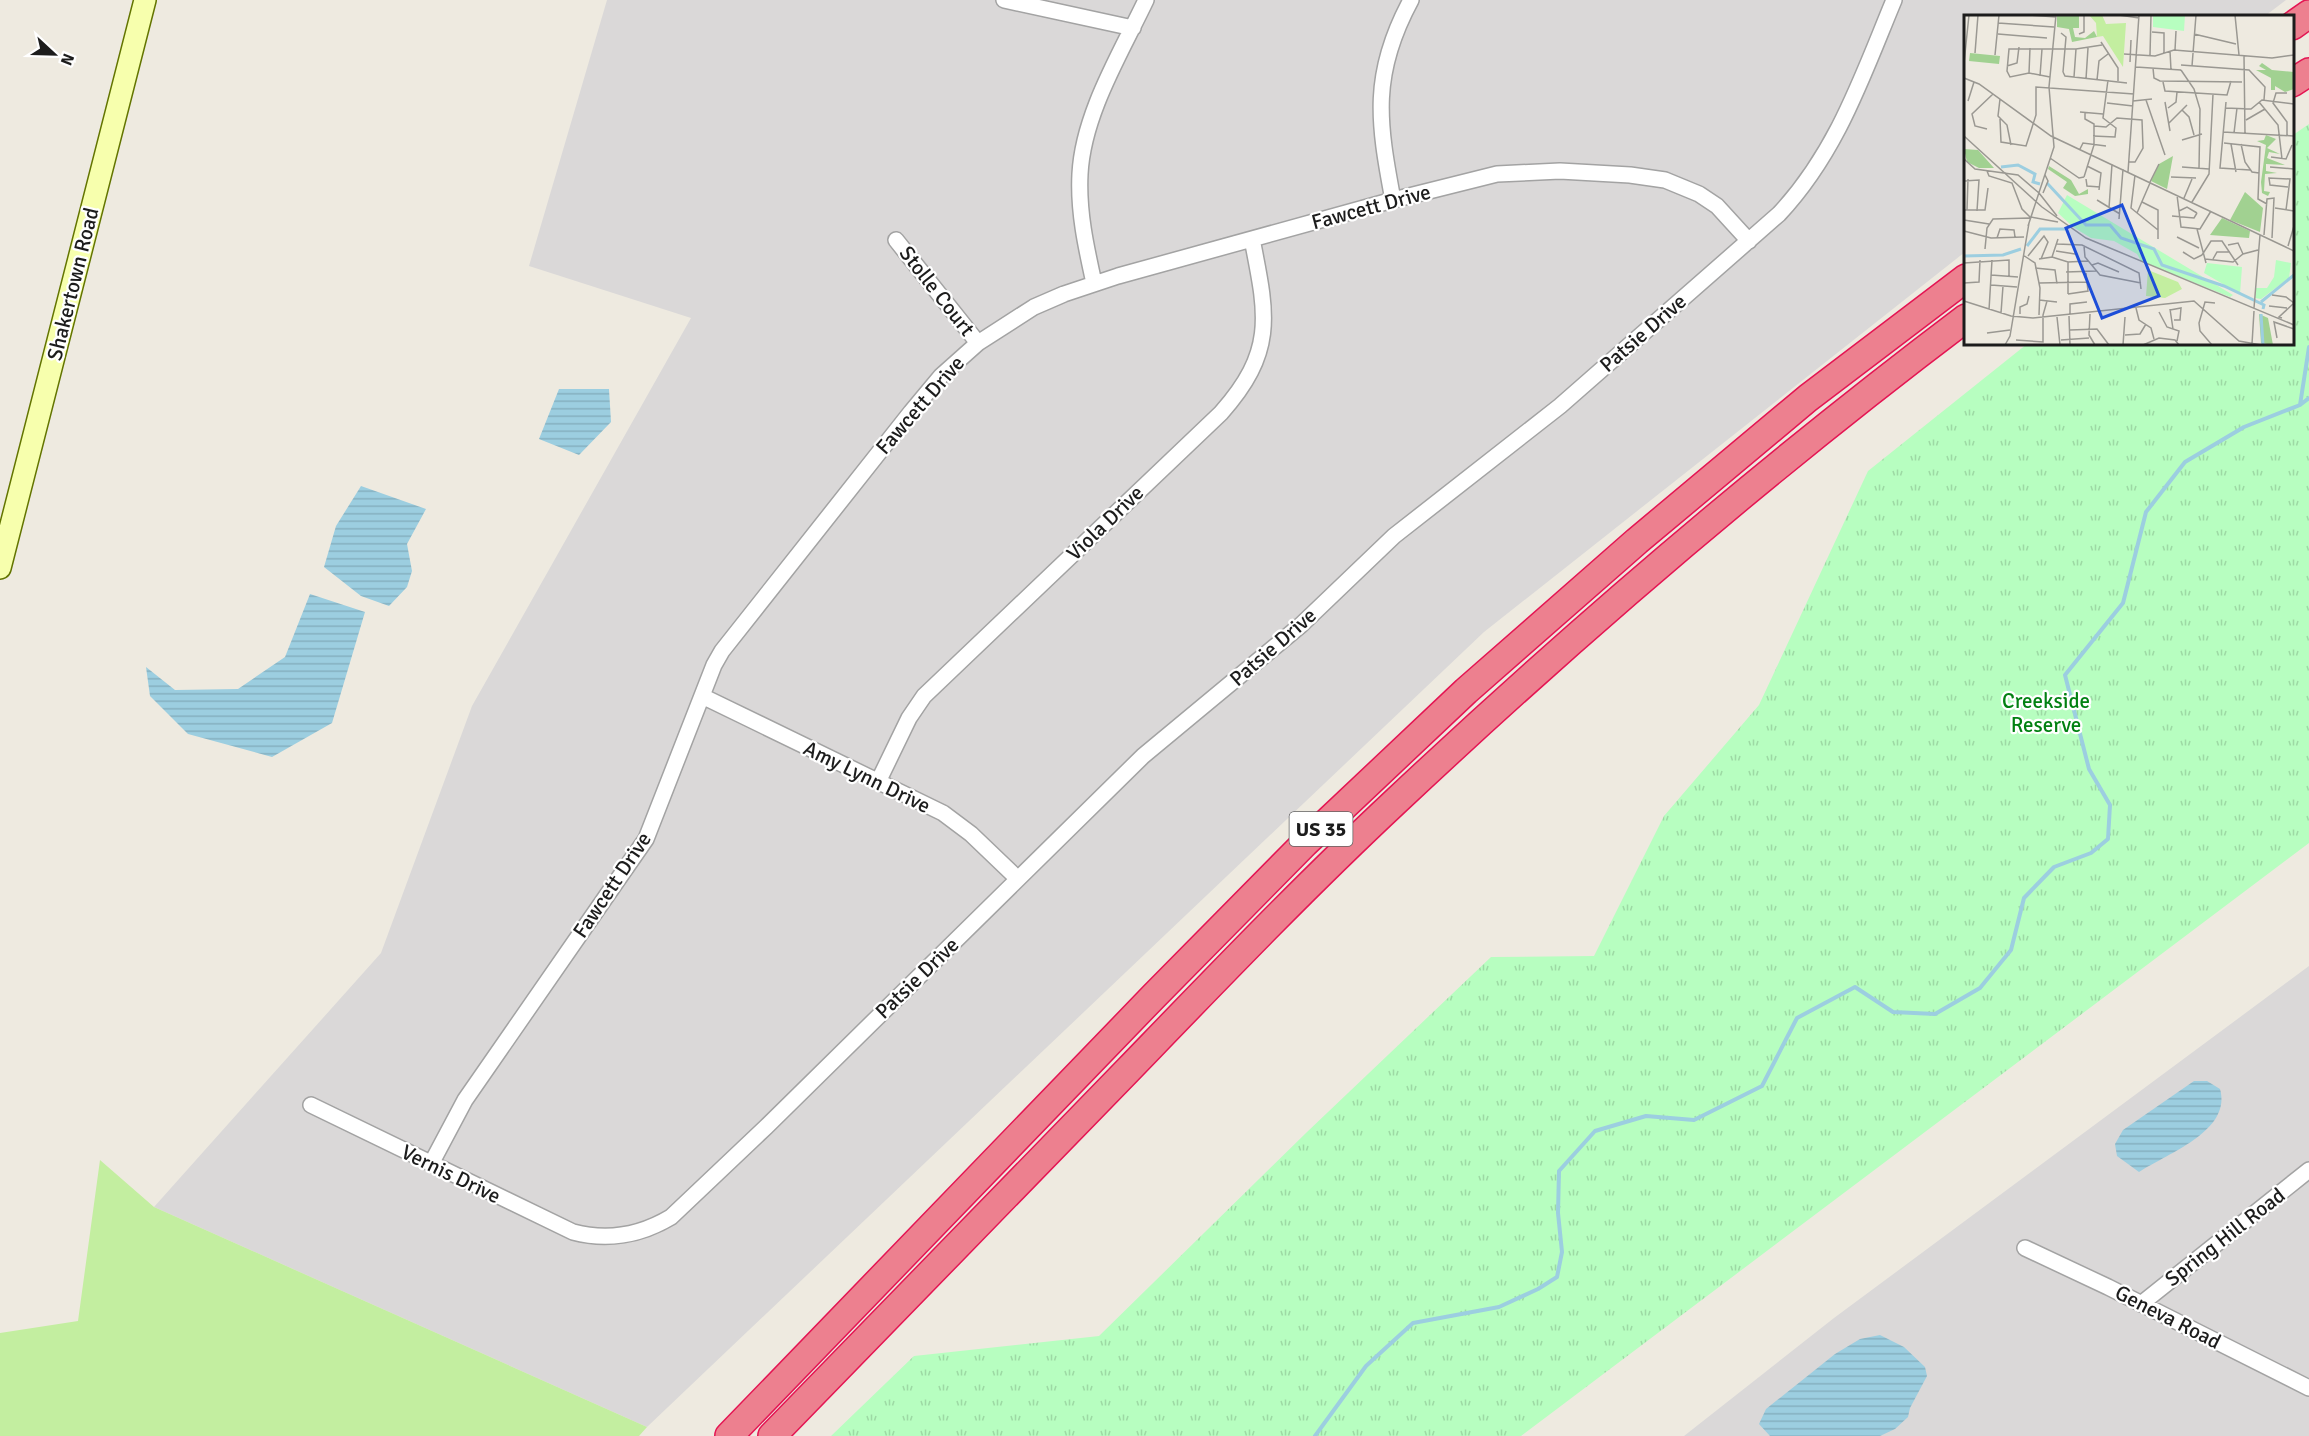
<svg xmlns="http://www.w3.org/2000/svg" width="2309" height="1436" viewBox="0 0 2309 1436" font-family="Signika,sans-serif">
	<defs>
		<pattern id="park-tufts" width="24" height="20" patternUnits="userSpaceOnUse" patternTransform="scale(1.5)"><rect width="24" height="20" fill="#b7fec0"/><path d="M3 7l-1-3M5 7V3M7 7l1-3M15 17l-1-3M17 17v-4M19 17l1-3" fill="none" stroke="#9dd9a4"/></pattern>
		<pattern id="water-rules" width="6" height="5" patternUnits="userSpaceOnUse" patternTransform="scale(1.5)"><rect width="6" height="5" fill="#9ccee0"/><path d="M0 2.5h6" fill="none" stroke="#86b0c0"/></pattern>
	</defs>
	<rect width="100%" height="100%" fill="#eeeae0"/>
	<path fill="#dad8d8" d="M 607,0 L 2286,0 L 2265,16 L 1966,16 L 1965,252 L 1484,632 L 647,1427 L 154,1207 L 381,953 L 472,706 L 691,318 L 529,266 Z
		M 2309,966 L 2309,1436 L 1684,1436 L 1834,1318 Z"/>
	<path fill="#c3eea0" d="M 100,1160 L 154,1207 L 647,1427 L 639,1436 L 0,1436 L 0,1333 L 78,1321 Z"/>
	<path fill="url(#park-tufts)" d="M 2309,124 L 2309,843 L 1521,1436 L 831,1436 L 914,1356 L 1099,1336 L 1307,1132 L 1491,957 L 1594,956 L 1664,816 L 1759,705 L 1868,471 L 2027,344 L 2292,344 L 2293,135 Z"/>
	<path fill="url(#water-rules)" d="M 559,389 L 609,389 L 611,422 L 579,455 L 539,439 Z
		M 361,486 L 426,509 L 407,544 L 412,571 L 407,587 L 389,606 L 361,596 L 324,567 L 336,526 Z
		M 310,594 L 365,612 L 332,723 L 272,757 L 188,734 L 150,696 L 146,667 L 175,690 L 238,689 L 285,657 Z
		M 2194,1081 L 2207,1081 L 2220,1089 C 2232,1131 2168,1153 2139,1172 L 2117,1156 L 2115,1144 L 2123,1130 Z
		M 1880,1335 L 1904,1347 L 1925,1367 L 1927,1376 L 1910,1408 L 1908,1417 L 1895,1429 L 1880,1436 L 1770,1436 L 1759,1424 L 1766,1409 L 1835,1354 L 1860,1339 Z"/>
	<g fill="none" stroke-linecap="round" stroke-linejoin="round">
		<path stroke="#9ccee0" stroke-width="4" d="M 2300,405 L 2309,347
			M 1315,1436 L 1366,1366 L 1413,1323 L 1499,1307 L 1538,1289 L 1557,1277 L 1562,1252 L 1558,1213 L 1559,1171 L 1595,1131 L 1646,1116 L 1694,1120 L 1762,1086 L 1797,1018 L 1855,987 L 1893,1012 L 1935,1014 L 1980,988 L 2011,950 L 2024,898 L 2054,867 L 2091,853 L 2108,839 L 2110,805 L 2089,769 L 2065,675 L 2123,603 L 2146,512 L 2185,462 L 2244,427 L 2300,405 L 2309,398"/>
		<g stroke="#a3a3a3" stroke-width="18">
			<path id="street" d="M 1004,0 L 1133,28
				M 1393,200 C 1378,121 1371,74 1411,0
				M 896,240 L 978,343
				M 1094,283 C 1086,247 1078,211 1080,174 C 1083,114 1121,53 1146,0
				M 702,696 L 943,813 L 971,834 L 1018,879
				M 878,782 L 909,718 L 924,696 L 1221,413 C 1276,351 1267,315 1252,239
				M 311,1105 L 573,1232 C 607,1241 641,1235 671,1217 L 766,1127 L 1143,756 L 1301,625 L 1394,536 L 1560,406 L 1779,214 C 1837,152 1862,77 1894,0
				M 431,1164 L 465,1100 L 646,839 L 714,665 L 722,651 L 911,412 L 941,376 L 978,343 L 1034,307 L 1064,294 L 1118,276 L 1393,200 L 1497,174 L 1560,171 L 1630,175 L 1665,180 L 1699,194 L 1717,206 L 1749,241
				M 2025,1248 L 2108,1287 L 2309,1388
				M 2141,1304 L 2309,1170"/>
		</g>
		<g stroke="#637500" stroke-width="24">
			<path id="secondary" d="M 0,568 L 145,0"/>
		</g>
		<g stroke="#e41553" stroke-width="30">
			<path id="highway" d="M 2292,26 L 2309,14
				M 2292,83 L 2309,72
				M 729,1436 L 1154,996 L 1305,843 L 1466,691 L 1637,541 L 1808,398 L 1966,278
				M 772,1436 C 891,1314 1009,1192 1128,1070 C 1215,980 1303,888 1395,802 C 1577,631 1766,469 1966,318"/>
		</g>
		<use href="#street" stroke="#fff" stroke-width="15"/>
		<use href="#secondary" stroke="#f7ffad" stroke-width="21"/>
		<use href="#highway" stroke="#ed808f" stroke-width="27"/>
	</g>
	<g text-anchor="middle" stroke-width="4.5" stroke-linejoin="round" paint-order="stroke">
		<rect fill="#fff" stroke="#606060" stroke-width="1.5" x="1289.5" y="812" width="63" height="34" rx="4.5"/>
		<g font-size="20" font-weight="bold" fill="#1c1c1c">
			<text x="1321" y="836">US 35</text>
		</g>
		<g font-size="21" fill="#1c1c1c" stroke="#fff">
			<text transform="translate(1371 207) rotate(-15)" y="7">Fawcett Drive</text>
			<text transform="translate(73 284) rotate(-76)" y="7">Shakertown Road</text>
			<text transform="translate(937 291) rotate(52)" y="7">Stolle Court</text>
			<text transform="translate(1643 333) rotate(-41)" y="7">Patsie Drive</text>
			<text transform="translate(920 405) rotate(-49)" y="7">Fawcett Drive</text>
			<text transform="translate(1105 523) rotate(-44)" y="7">Viola Drive</text>
			<text transform="translate(1273 647) rotate(-41)" y="7">Patsie Drive</text>
			<text transform="translate(867 777) rotate(26)" y="7">Amy Lynn Drive</text>
			<text transform="translate(612 885) rotate(-56)" y="7">Fawcett Drive</text>
			<text transform="translate(917 978) rotate(-44)" y="7">Patsie Drive</text>
			<text transform="translate(451 1174) rotate(26)" y="7">Vernis Drive</text>
			<text transform="translate(2225 1237) rotate(-38)" y="7">Spring Hill Road</text>
			<text transform="translate(2168 1317) rotate(27)" y="7">Geneva Road</text>
		</g>
		<g font-size="21" fill="#028112" stroke="#fff">
			<text x="2046" y="708">Creekside<tspan x="2046" dy="24">Reserve</tspan></text>
		</g>
	</g>
	<g transform="translate(1964 15)">
		<rect width="330" height="330" fill="#eeeae0"/>
		<path d="M 125,0 L 138,0 L 142,9 L 162,8 L 159,52 L 139,21 L 133,22 L 132,8 ZM 184,255 L 214,267 L 218,274 L 201,283 L 182,281 Z" fill="#c3eea0"/>
		<path d="M 93,0 L 115,0 L 115,13 L 109,13 L 111,22 L 121,23 L 130,16 L 133,22 L 108,27 L 105,14 L 93,12 ZM 6,38 L 36,41 L 35,49 L 5,46 ZM 298,48 L 308,55 L 330,57 L 330,74 L 321,77 L 311,71 L 311,75 L 307,75 L 307,63 L 292,55 L 302,55 L 295,51 ZM 302,120 L 312,124 L 303,133 L 316,139 L 305,137 L 303,143 L 321,150 L 302,149 L 302,156 L 313,158 L 301,159 L 300,176 L 306,177 L 304,181 L 298,178 L 297,167 L 302,130 L 293,126 L 300,125 ZM 0,134 L 14,135 L 30,153 L 15,153 L 3,147 ZM 209,141 L 203,174 L 187,166 L 195,149 ZM 85,151 L 107,165 L 115,179 L 124,174 L 124,179 L 111,181 L 99,173 L 103,167 L 84,154 ZM 281,177 L 299,193 L 296,217 L 266,205 ZM 258,203 L 286,216 L 285,223 L 246,220 ZM 295,299 L 304,303 L 309,330 L 297,328 Z" fill="#a1d191"/>
		<path d="M 189,0 L 221,0 L 220,16 L 189,12 ZM 103,180 L 269,280 L 266,282 L 177,246 L 173,239 L 150,226 L 127,223 L 109,212 L 94,198 ZM 312,245 L 327,248 L 325,263 L 297,284 L 291,283 L 292,273 L 303,273 L 310,262 ZM 243,248 L 278,252 L 276,279 L 240,258 Z" fill="#b7fec0"/>
		<path fill="none" stroke="#9ccee0" stroke-width="3" d="M 37,152 L 54,150 L 71,159 L 69,167 L 76,169M 83,168 L 122,210 L 146,210 L 157,223 L 190,234 L 198,250 L 260,271 L 300,290 L 299,294M 63,231 L 76,214 L 101,214M 0,241 L 39,240 L 57,234M 297,287 L 330,260M 297,299 L 299,330"/>
		<path fill="none" stroke="#9a9892" stroke-width="1.5" d="M 66,0 L 92,2M 155,0 L 175,3M 271,0 L 275,40M 34,8 L 90,12M 188,17 L 200,18 L 200,38M 97,18 L 102,22 L 99,57M 34,19 L 83,23M 115,19 L 120,17 L 120,0M 230,19 L 272,29M 137,27 L 154,53 L 154,66M 211,35 L 212,16M 206,36 L 207,55M 11,38 L 14,0M 160,39 L 191,41 L 210,35 L 308,43 L 330,40M 31,40 L 35,0M 186,40 L 187,0M 280,41 L 281,119M 166,47 L 167,25M 0,48 L 5,0M 217,50 L 285,55 L 301,72 L 300,85M 43,51 L 53,48 L 55,32M 228,51 L 232,0M 172,52 L 217,55M 189,53 L 190,63 L 196,66 L 278,67M 217,55 L 230,74 L 236,94 L 235,154M 99,57 L 101,61 L 163,68M 65,58 L 66,33M 76,61 L 78,34M 86,62 L 65,58 L 46,62 L 43,56 L 45,34 L 112,34 L 138,30M 110,62 L 112,34M 0,63 L 15,69 L 87,121 L 330,236M 122,64 L 124,33M 133,65 L 135,46 L 144,39M 199,67 L 201,76 L 263,80 L 267,66M 36,84 L 34,101 L 43,110 L 47,130M 182,85 L 201,140M 4,86 L 10,67M 169,86 L 188,84M 201,87 L 206,116M 262,87 L 256,153 L 286,155M 295,87 L 314,110 L 318,144M 143,88 L 169,91M 204,93 L 212,87 L 213,77M 261,93 L 287,94 L 298,85 L 330,89M 218,95 L 225,102 L 230,120M 116,97 L 139,99M 36,104 L 37,127 L 62,131 L 72,100 L 72,72 L 170,79M 282,105 L 301,94M 205,108 L 223,90M 130,111 L 142,112 L 153,103 L 178,105 L 179,133 L 171,147 L 165,147M 23,114 L 11,111 L 8,99 L 29,79M 259,117 L 330,121M 270,118 L 273,93M 0,121 L 78,192 L 122,223 L 330,310M 129,121 L 151,122 L 152,113 L 139,103 L 144,65M 323,121 L 323,107 L 309,88 L 312,78 L 323,78M 218,125 L 238,119M 260,128 L 296,132 L 294,184 L 303,189M 267,129 L 272,157M 277,129 L 281,147 L 288,157 L 295,158M 116,134 L 119,128 L 142,131M 307,142 L 322,144 L 328,130M 86,143 L 115,163 L 120,162M 0,144 L 11,154 L 54,160 L 75,178M 123,151 L 137,158 L 135,175M 218,152 L 245,154M 306,152 L 330,154M 23,156 L 25,161 L 48,168 L 58,194 L 66,202M 164,157 L 175,0M 171,160 L 167,193 L 194,215M 120,162 L 130,130 L 130,109 L 121,104 L 121,97M 207,162 L 232,163M 122,164 L 123,171 L 136,172M 0,166 L 15,165 L 13,196M 186,167 L 195,149M 75,178 L 93,201M 79,178 L 84,166 L 81,160M 213,180 L 217,212 L 236,214 L 247,196M 220,183 L 228,164M 133,185 L 156,199M 178,187 L 194,195 L 194,224M 228,187 L 245,159 L 249,79M 145,193 L 148,149M 311,193 L 330,196M 0,195 L 21,195 L 24,173M 3,195 L 4,164M 322,195 L 326,164 L 305,163 L 306,170 L 324,172M 215,196 L 223,192 L 233,198M 173,198 L 186,168M 208,201 L 230,203 L 233,198M 67,202 L 94,207M 155,204 L 159,154M 0,205 L 25,209M 64,211 L 90,132 L 85,72 L 92,0M 233,214 L 242,248M 0,216 L 27,223 L 60,222M 300,220 L 303,184 L 310,183 L 308,223M 213,222 L 235,233M 33,223 L 36,214 L 50,215 L 51,222M 93,229 L 118,230 L 175,258 L 177,274M 264,230 L 274,228 L 279,239M 120,231 L 121,242 L 136,260 L 177,268M 324,231 L 330,211M 21,234 L 23,213 L 29,204 L 66,203M 92,236 L 111,239M 219,237 L 230,244 L 238,240M 59,240 L 71,248 L 76,273 L 75,300M 238,240 L 247,226 L 258,226 L 274,250M 64,241 L 80,221 L 84,227 L 77,244M 88,242 L 104,247 L 124,246M 75,244 L 88,242 L 94,224M 241,244 L 269,247 L 279,239 L 294,235M 249,244 L 253,237 L 266,237M 0,248 L 45,245 L 45,261M 128,250 L 134,248 L 155,257M 71,253 L 91,255 L 93,269M 102,257 L 132,256M 27,260 L 54,262M 0,268 L 15,267 L 16,245M 75,268 L 123,267M 27,270 L 53,272M 104,279 L 124,276 L 122,258M 104,279 L 104,247M 308,280 L 322,282 L 330,288M 75,285 L 93,287M 0,286 L 47,301 L 69,303 L 230,286 L 275,326 L 297,330M 305,291 L 323,293M 172,293 L 175,305 L 187,313 L 190,324M 290,293 L 296,220M 206,294 L 209,314M 25,295 L 28,245M 206,295 L 217,293 L 216,305 L 210,305M 195,297 L 203,312 L 215,316 L 213,326M 37,298 L 39,271M 56,299 L 56,292 L 63,289 L 65,281M 126,299 L 125,320 L 131,330M 106,300 L 106,289 L 123,287M 105,301 L 106,330M 93,302 L 96,330M 318,303 L 315,302 L 330,288M 106,315 L 133,314 L 145,330M 23,318 L 46,315M 161,320 L 176,319 L 182,309M 313,323 L 310,307 L 330,314M 52,325 L 79,327 L 79,300 L 83,286M 97,325 L 125,323M 288,329 L 290,296M 41,330 L 46,321 L 65,208M 159,330 L 161,302M 179,330 L 195,323 L 211,325 L 215,330M 248,330 L 236,316 L 235,308 L 241,287 L 251,288"/>
		<path fill="#1d4ed8" fill-opacity="0.15" stroke="#1d4ed8" stroke-width="3" d="M 158,190 L 195,281 L 138,303 L 102,213 Z"/>
		<rect width="330" height="330" fill="none" stroke="#1c1c1c" stroke-width="3"/>
	</g>
	<g transform="translate(54 54) rotate(112)" stroke="#ffffff" stroke-width="4.5" paint-order="stroke">
	<path d="M0-4.5L10 22L0 15L-10 22Z" fill="#1c1c1c"/>
	<text y="-9" font-size="16" font-weight="bold" text-anchor="middle" fill="#1c1c1c">N</text>
	</g>
</svg>
